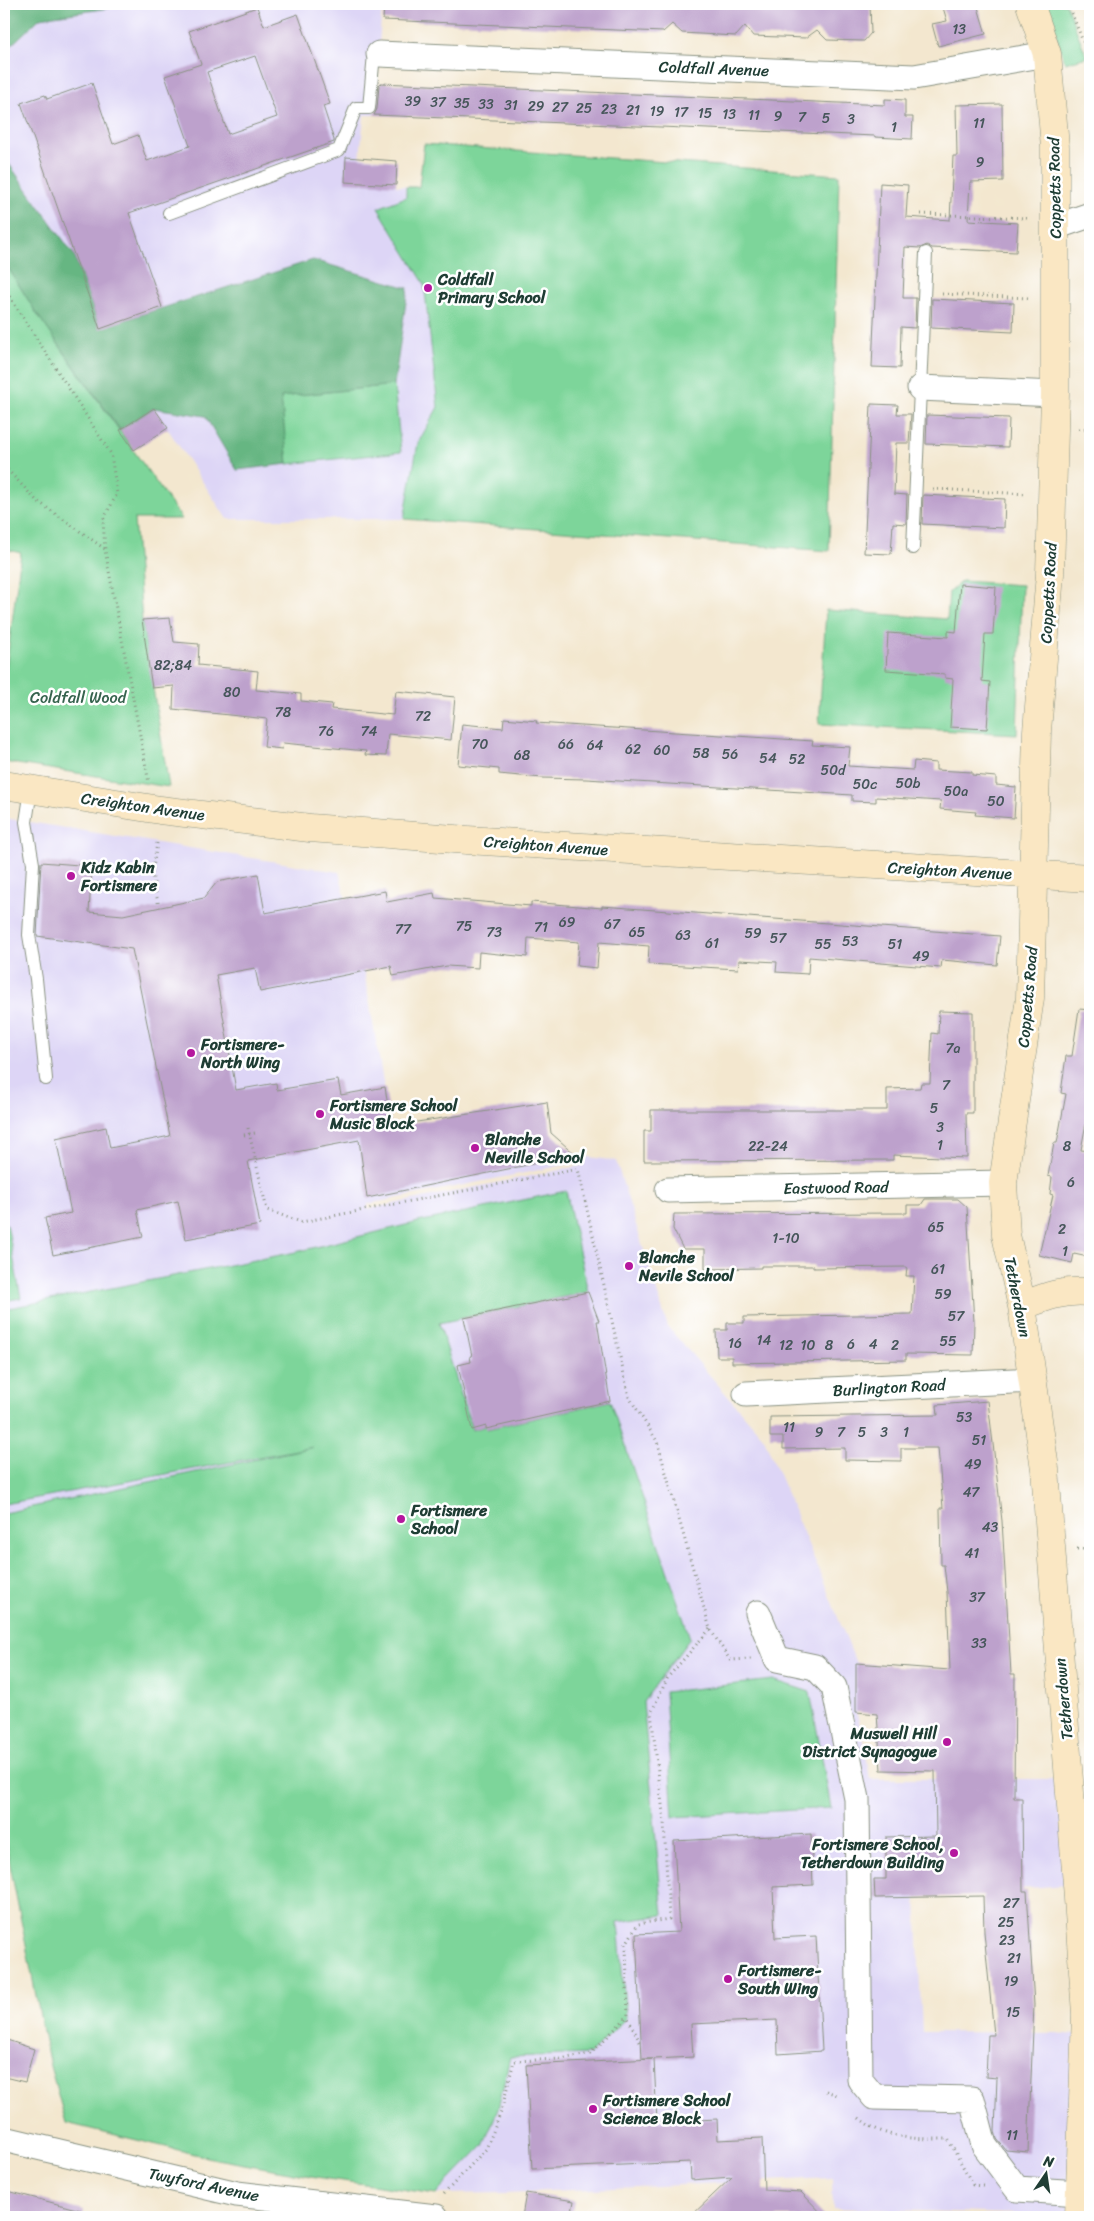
<svg xmlns="http://www.w3.org/2000/svg" width="1094" height="2221" viewBox="0 0 1094 2221" font-family="Sriracha,sans-serif">
	<rect width="100%" height="100%" fill="#fff"/>
	<filter id="ink" filterUnits="userSpaceOnUse"><feTurbulence type="fractalNoise" baseFrequency=".02" numOctaves="2"/><feDisplacementMap in="SourceGraphic" scale="10" xChannelSelector="R" yChannelSelector="G"/><feConvolveMatrix kernelMatrix="1 2 1 2 8 2 1 2 1" color-interpolation-filters="sRGB"/></filter>
	<filter id="wash" filterUnits="userSpaceOnUse"><feTurbulence type="fractalNoise" baseFrequency=".0096" numOctaves="4" result="noise"/><feDisplacementMap in="SourceGraphic" scale="20" xChannelSelector="R" yChannelSelector="G"/><feGaussianBlur stdDeviation="1.12" result="paint"/><feColorMatrix in="noise" values="0 0 0 0 0 0 0 0 0 0 0 0 0 0 0 0 0 1.4 0 .05"/><feComposite in="paint" operator="in"/></filter>
	<g filter="url(#wash)">
		<rect width="100%" height="100%" fill="#f3e7cf"/>
		<path fill="#ddd5f6" fill-rule="evenodd" d="M 4,4 L 382,4 L 374,115 L 364,115 L 360,157 L 397,161 L 396,186 L 419,187 L 424,144 L 839,175 L 488,522 L 404,519 L 227,519 L 154,408 L 120,430 L 4,261 Z
			M 4,818 L 339,872 L 365,977 L 392,1134 L 413,1142 L 412,1123 L 547,1102 L 551,1133 L 576,1155 L 616,1161 L 668,1327 L 764,1438 L 831,1600 L 856,1663 L 856,1712 L 863,1734 L 870,1779 L 1069,1779 L 1077,1884 L 916,1898 L 922,2032 L 1056,2033 L 1085,2036 L 1079,2216 L 833,2208 L 832,2178 L 506,2193 L 436,2194 L 328,2179 L 216,2159 L 66,2123 L 50,2066 L 4,1835 ZM 575,1163 L 584,1165 L 368,1209 L 368,1204 Z"/>
		<path fill="#7dd59a" stroke="#4e8967" d="M 1046,4 L 1066,4 L 1087,57 L 1065,63 Z
			M 424,144 L 839,175 L 829,551 L 404,519 L 418,443 L 438,407 L 424,283 L 378,208 L 406,197 L 406,187 L 419,187 Z
			M 4,261 L 37,314 L 182,519 L 134,519 L 142,620 L 169,787 L 4,762 L 4,684 L 21,553 L 4,549 Z
			M 394,385 L 401,452 L 288,464 L 280,397 Z
			M 962,581 L 1022,585 L 1017,734 L 819,724 L 826,610 L 947,619 L 949,592 Z
			M 566,1191 L 588,1292 L 439,1323 L 472,1430 L 486,1426 L 487,1429 L 610,1401 L 690,1638 L 643,1702 L 663,1915 L 618,1922 L 626,2018 L 590,2054 L 510,2057 L 498,2109 L 483,2146 L 436,2194 L 328,2179 L 216,2159 L 66,2123 L 50,2066 L 4,1835 L 4,1513 L 313,1447 L 4,1504 L 4,1309 L 296,1252 L 418,1222 Z
			M 7,1224 L 21,1298 L 4,1301 L 4,1225 Z
			M 773,1680 L 810,1692 L 831,1808 L 673,1817 L 665,1692 Z"/>
		<path fill="#66b682" stroke="#427a5b" d="M 4,4 L 108,4 L 110,8 L 40,18 L 4,52 Z
			M 4,157 L 74,255 L 100,328 L 313,260 L 408,288 L 394,385 L 281,397 L 288,464 L 237,470 L 205,416 L 154,408 L 120,430 L 37,314 L 4,261 Z"/>
		<g id="blocks">
			<path fill="#bda1cc" fill-rule="evenodd" d="M 384,4 L 870,4 L 871,33 L 864,41 L 827,40 L 817,30 L 806,38 L 753,36 L 745,26 L 736,36 L 682,33 L 672,24 L 663,32 L 383,20 Z
				M 942,4 L 977,4 L 986,34 L 938,46 L 932,24 L 947,21 Z
				M 257,7 L 264,26 L 298,14 L 330,104 L 323,106 L 334,140 L 334,142 L 129,213 L 162,307 L 100,329 L 21,103 L 45,95 L 47,99 L 92,83 L 113,144 L 138,135 L 147,161 L 190,146 L 165,76 L 201,64 L 189,31 ZM 255,56 L 277,117 L 228,134 L 207,72 Z
				M 381,83 L 885,105 L 885,99 L 905,100 L 905,117 L 913,117 L 912,139 L 875,137 L 875,136 L 374,115 L 377,109 L 379,85 Z
				M 1002,104 L 1003,181 L 970,182 L 968,220 L 1018,223 L 1016,252 L 932,248 L 927,245 L 920,248 L 905,247 L 903,298 L 916,298 L 915,328 L 901,327 L 900,368 L 872,367 L 880,183 L 908,185 L 906,217 L 950,220 L 953,156 L 957,156 L 956,105 Z
				M 346,157 L 397,161 L 396,185 L 345,182 Z
				M 932,299 L 1014,303 L 1013,332 L 931,328 Z
				M 871,404 L 898,405 L 897,414 L 911,414 L 909,443 L 896,443 L 894,494 L 907,495 L 906,524 L 893,523 L 891,554 L 864,553 Z
				M 154,408 L 168,428 L 134,450 L 120,430 Z
				M 927,415 L 1009,418 L 1008,447 L 926,444 Z
				M 923,495 L 1005,499 L 1004,528 L 922,524 Z
				M 960,584 L 996,587 L 993,634 L 985,634 L 982,681 L 990,682 L 987,729 L 950,727 L 953,679 L 945,678 L 945,674 L 886,670 L 888,633 L 948,637 L 948,631 L 956,632 Z
				M 170,618 L 174,642 L 199,644 L 198,665 L 258,671 L 256,690 L 301,694 L 301,701 L 332,704 L 331,709 L 393,715 L 396,691 L 455,697 L 451,740 L 388,734 L 386,756 L 365,755 L 366,751 L 283,743 L 282,749 L 264,747 L 267,719 L 173,709 L 174,686 L 152,688 L 142,620 Z
				M 504,718 L 537,721 L 536,723 L 813,741 L 812,745 L 850,747 L 848,766 L 913,770 L 914,761 L 936,763 L 936,770 L 972,772 L 972,775 L 996,777 L 996,785 L 1016,787 L 1014,818 L 975,815 L 976,812 L 940,809 L 941,801 L 876,797 L 876,802 L 852,801 L 852,795 L 586,779 L 542,778 L 499,774 L 499,769 L 458,765 L 462,724 L 503,728 Z
				M 41,862 L 92,866 L 89,912 L 123,915 L 204,898 L 217,882 L 258,874 L 265,913 L 385,891 L 387,902 L 434,893 L 435,898 L 531,906 L 531,902 L 602,908 L 602,906 L 1000,936 L 997,965 L 942,960 L 941,968 L 809,957 L 808,974 L 776,972 L 777,962 L 739,960 L 738,969 L 648,964 L 649,946 L 599,942 L 597,968 L 577,966 L 579,942 L 528,938 L 527,957 L 479,952 L 478,968 L 447,966 L 393,976 L 391,966 L 260,992 L 255,968 L 216,975 L 236,1090 L 276,1083 L 277,1090 L 338,1080 L 341,1095 L 385,1087 L 391,1126 L 547,1102 L 551,1133 L 576,1155 L 367,1198 L 359,1140 L 248,1161 L 260,1225 L 186,1239 L 178,1201 L 137,1210 L 143,1237 L 53,1255 L 45,1218 L 71,1213 L 56,1138 L 106,1127 L 110,1148 L 170,1136 L 132,949 L 37,936 Z
				M 1079,1009 L 1090,1010 L 1090,1112 L 1088,1112 L 1081,1150 L 1090,1151 L 1090,1187 L 1087,1206 L 1090,1207 L 1090,1247 L 1088,1257 L 1074,1254 L 1072,1263 L 1039,1255 L 1053,1195 L 1050,1194 L 1052,1177 L 1048,1176 L 1054,1143 L 1057,1143 L 1066,1094 L 1061,1093 L 1066,1056 L 1072,1056 Z
				M 939,1011 L 973,1012 L 973,1113 L 966,1113 L 967,1158 L 893,1155 L 893,1160 L 644,1161 L 644,1131 L 651,1131 L 651,1110 L 887,1110 L 887,1089 L 920,1088 L 921,1083 L 930,1083 L 932,1033 L 938,1034 Z
				M 925,1199 L 958,1199 L 967,1207 L 974,1322 L 973,1355 L 906,1354 L 906,1360 L 732,1363 L 732,1357 L 717,1357 L 716,1330 L 727,1330 L 727,1323 L 744,1323 L 744,1317 L 912,1314 L 914,1276 L 906,1276 L 907,1267 L 814,1268 L 814,1266 L 761,1266 L 761,1268 L 705,1269 L 705,1249 L 683,1249 L 673,1229 L 674,1214 L 907,1213 L 907,1205 L 921,1205 Z
				M 588,1292 L 599,1321 L 597,1321 L 610,1401 L 486,1429 L 486,1426 L 472,1430 L 458,1365 L 471,1362 L 470,1356 L 472,1356 L 464,1318 Z
				M 988,1401 L 1002,1521 L 1011,1674 L 1015,1674 L 1014,1798 L 1022,1798 L 1023,1891 L 1027,1891 L 1034,2005 L 1028,2152 L 1006,2150 L 997,2139 L 995,2131 L 997,2078 L 986,2077 L 988,2035 L 994,2035 L 984,1932 L 983,1896 L 875,1898 L 874,1879 L 886,1879 L 886,1837 L 936,1836 L 935,1771 L 881,1770 L 877,1714 L 856,1712 L 856,1663 L 950,1670 L 947,1592 L 944,1565 L 941,1565 L 940,1508 L 943,1508 L 938,1448 L 901,1448 L 901,1461 L 845,1460 L 845,1448 L 783,1449 L 783,1437 L 770,1437 L 770,1417 L 938,1415 L 937,1405 Z
				M 811,1834 L 813,1885 L 773,1887 L 775,1938 L 816,1936 L 822,2051 L 778,2054 L 777,2020 L 691,2024 L 693,2057 L 654,2059 L 657,2122 L 717,2119 L 718,2140 L 762,2138 L 764,2190 L 801,2192 L 825,2217 L 690,2217 L 732,2177 L 691,2180 L 690,2162 L 532,2169 L 526,2065 L 653,2059 L 642,2059 L 636,1934 L 679,1932 L 674,1841 Z
				M 4,2039 L 34,2049 L 25,2082 L 4,2077 Z
				M 4,2190 L 84,2211 L 83,2217 L 4,2217 Z
				M 526,2193 L 574,2201 L 571,2217 L 522,2217 Z"/>
		</g>
	</g>
	<g filter="url(#ink)">
		<use href="#blocks" fill-opacity="0" stroke="#899282" stroke-width="1"/>
		<g fill="none" stroke-linecap="round" stroke-linejoin="round">
			<g stroke="#899282" stroke-width="14">
				<path id="lane" d="M 169,213 L 339,150 L 356,108 L 369,108 L 374,54 L 379,54
					M 913,548 L 926,253
					M 31,790 L 26,822 L 33,864 L 29,935 L 36,979 L 46,1079"/>
			</g>
			<g stroke="#899282" stroke-width="27">
				<path id="street" d="M 379,54 L 914,77 L 1047,54
					M 1055,227 L 1090,215
					M 920,388 L 1055,394
					M 668,1190 L 1003,1183
					M 746,1394 L 1033,1380
					M 758,1613 L 777,1659 L 815,1667 L 834,1687 L 857,1799 L 860,2080 L 874,2097 L 972,2099 L 984,2145 L 1017,2189 L 1080,2193
					M 4,2139 L 237,2194 L 436,2217"/>
			</g>
			<g stroke="#899282" stroke-width="29">
				<path id="secondary" d="M 1030,4 L 1047,54 L 1055,147 L 1055,394 L 1050,574 L 1037,731 L 1030,998 L 1003,1183 L 1006,1235 L 1022,1306 L 1045,1469 L 1077,1884 L 1086,2014 L 1079,2217
					M 4,785 L 160,810 L 310,828 L 467,840 L 1090,878
					M 1022,1306 C 1045,1297 1065,1289 1090,1292"/>
			</g>
			<path stroke="#899282" stroke-width="3" stroke-dasharray="1 4" stroke-linecap="butt" d="M 1068,4 L 1084,44
				M 921,214 L 1029,218
				M 4,288 L 111,454 L 117,494 L 103,520 L 105,550 L 149,783
				M 942,294 L 1030,298
				M 1079,429 L 1090,428
				M 4,466 L 36,500 L 105,549
				M 933,489 L 1027,494
				M 157,843 L 152,874 L 159,907
				M 248,1128 L 267,1210 L 301,1222 L 578,1169 L 629,1397 L 657,1441 L 710,1629 L 730,1660 L 751,1659
				M 244,1135 L 255,1133
				M 1077,1549 L 1090,1549
				M 640,2042 L 628,2018 L 626,1944 L 638,1924 L 669,1919 L 664,1821 L 651,1713 L 668,1677 L 710,1629
				M 826,2091 L 840,2096
				M 859,2118 C 885,2140 916,2139 948,2139 L 973,2185 L 983,2186
				M 444,2194 L 486,2149 L 501,2112 L 514,2061 L 560,2059 L 590,2054 L 626,2018"/>
			<use href="#lane" stroke="#fff" stroke-width="12"/>
			<use href="#street" stroke="#fff" stroke-width="25"/>
			<use href="#secondary" stroke="#fae7c3" stroke-width="28"/>
		</g>
	</g>
	<g fill="#b5179e" stroke="#fff" stroke-width="2">
		<circle cx="428" cy="288" r="5"/>
		<circle cx="71" cy="876" r="5"/>
		<circle cx="191" cy="1053" r="5"/>
		<circle cx="320" cy="1114" r="5"/>
		<circle cx="475" cy="1148" r="5"/>
		<circle cx="629" cy="1266" r="5"/>
		<circle cx="401" cy="1519" r="5"/>
		<circle cx="947" cy="1742" r="5"/>
		<circle cx="954" cy="1853" r="5"/>
		<circle cx="728" cy="1979" r="5"/>
		<circle cx="593" cy="2109" r="5"/>
	</g>
	<g text-anchor="middle" stroke-width="5" stroke-linejoin="round" paint-order="stroke">
		<g font-size="14" fill="#46565a">
			<text x="959" y="34">13</text>
			<text x="413" y="106">39</text>
			<text x="438" y="107">37</text>
			<text x="462" y="108">35</text>
			<text x="486" y="109">33</text>
			<text x="511" y="110">31</text>
			<text x="536" y="111">29</text>
			<text x="560" y="112">27</text>
			<text x="584" y="113">25</text>
			<text x="609" y="114">23</text>
			<text x="633" y="115">21</text>
			<text x="657" y="116">19</text>
			<text x="681" y="117">17</text>
			<text x="705" y="118">15</text>
			<text x="729" y="119">13</text>
			<text x="754" y="120">11</text>
			<text x="778" y="121">9</text>
			<text x="802" y="122">7</text>
			<text x="826" y="123">5</text>
			<text x="851" y="124">3</text>
			<text x="979" y="128">11</text>
			<text x="894" y="132">1</text>
			<text x="980" y="167">9</text>
			<text x="173" y="670">82;84</text>
			<text x="232" y="697">80</text>
			<text x="283" y="717">78</text>
			<text x="423" y="721">72</text>
			<text x="326" y="736">76</text>
			<text x="369" y="736">74</text>
			<text x="480" y="749">70</text>
			<text x="566" y="749">66</text>
			<text x="595" y="750">64</text>
			<text x="633" y="754">62</text>
			<text x="662" y="755">60</text>
			<text x="701" y="758">58</text>
			<text x="730" y="759">56</text>
			<text x="522" y="760">68</text>
			<text x="768" y="763">54</text>
			<text x="797" y="764">52</text>
			<text x="833" y="775">50d</text>
			<text x="908" y="788">50b</text>
			<text x="865" y="789">50c</text>
			<text x="956" y="796">50a</text>
			<text x="996" y="806">50</text>
			<text x="567" y="927">69</text>
			<text x="612" y="929">67</text>
			<text x="464" y="931">75</text>
			<text x="541" y="932">71</text>
			<text x="403" y="934">77</text>
			<text x="494" y="937">73</text>
			<text x="637" y="937">65</text>
			<text x="753" y="938">59</text>
			<text x="683" y="940">63</text>
			<text x="778" y="943">57</text>
			<text x="850" y="946">53</text>
			<text x="712" y="948">61</text>
			<text x="823" y="949">55</text>
			<text x="895" y="949">51</text>
			<text x="921" y="961">49</text>
			<text x="953" y="1053">7a</text>
			<text x="946" y="1090">7</text>
			<text x="934" y="1113">5</text>
			<text x="940" y="1132">3</text>
			<text x="940" y="1150">1</text>
			<text x="768" y="1151">22-24</text>
			<text x="1067" y="1151">8</text>
			<text x="1071" y="1187">6</text>
			<text x="936" y="1232">65</text>
			<text x="1062" y="1234">2</text>
			<text x="786" y="1243">1-10</text>
			<text x="1065" y="1256">1</text>
			<text x="938" y="1274">61</text>
			<text x="943" y="1299">59</text>
			<text x="956" y="1321">57</text>
			<text x="764" y="1345">14</text>
			<text x="948" y="1346">55</text>
			<text x="735" y="1348">16</text>
			<text x="851" y="1349">6</text>
			<text x="873" y="1349">4</text>
			<text x="786" y="1350">12</text>
			<text x="808" y="1350">10</text>
			<text x="829" y="1350">8</text>
			<text x="895" y="1350">2</text>
			<text x="964" y="1422">53</text>
			<text x="789" y="1432">11</text>
			<text x="819" y="1437">9</text>
			<text x="841" y="1437">7</text>
			<text x="862" y="1437">5</text>
			<text x="884" y="1437">3</text>
			<text x="906" y="1437">1</text>
			<text x="979" y="1445">51</text>
			<text x="973" y="1469">49</text>
			<text x="971" y="1497">47</text>
			<text x="990" y="1532">43</text>
			<text x="972" y="1558">41</text>
			<text x="977" y="1602">37</text>
			<text x="979" y="1648">33</text>
			<text x="1011" y="1908">27</text>
			<text x="1006" y="1927">25</text>
			<text x="1007" y="1945">23</text>
			<text x="1014" y="1963">21</text>
			<text x="1011" y="1986">19</text>
			<text x="1013" y="2017">15</text>
			<text x="1012" y="2140">11</text>
		</g>
		<g font-size="16" fill="#1f3d34" stroke="#fff">
			<text transform="translate(714 68) rotate(2)" y="6">Coldfall Avenue</text>
			<text transform="translate(1054 188) rotate(-91)" y="6">Coppetts Road</text>
			<text transform="translate(1048 593) rotate(-87)" y="6">Coppetts Road</text>
			<text transform="translate(143 806) rotate(8)" y="6">Creighton Avenue</text>
			<text transform="translate(546 845) rotate(4)" y="6">Creighton Avenue</text>
			<text transform="translate(950 870) rotate(3)" y="6">Creighton Avenue</text>
			<text transform="translate(1027 997) rotate(-85)" y="6">Coppetts Road</text>
			<text transform="translate(836 1187) rotate(-1)" y="6">Eastwood Road</text>
			<text transform="translate(1018 1297) rotate(79)" y="6">Tetherdown</text>
			<text transform="translate(889 1387) rotate(-3)" y="6">Burlington Road</text>
			<text transform="translate(1063 1699) rotate(-95)" y="6">Tetherdown</text>
			<text transform="translate(204 2184) rotate(12)" y="6">Twyford Avenue</text>
		</g>
		<g font-size="16" font-weight="bold" fill="#1f3d34" stroke="#fff" text-anchor="start">
			<text x="438" y="285">Coldfall<tspan x="438" dy="18">Primary School</tspan></text>
			<text x="81" y="873">Kidz Kabin<tspan x="81" dy="18">Fortismere</tspan></text>
			<text x="201" y="1050">Fortismere-<tspan x="201" dy="18">North Wing</tspan></text>
			<text x="330" y="1111">Fortismere School<tspan x="330" dy="18">Music Block</tspan></text>
			<text x="485" y="1145">Blanche<tspan x="485" dy="18">Neville School</tspan></text>
			<text x="639" y="1263">Blanche<tspan x="639" dy="18">Nevile School</tspan></text>
			<text x="411" y="1516">Fortismere<tspan x="411" dy="18">School</tspan></text>
			<text x="937" y="1739" text-anchor="end">Muswell Hill<tspan x="937" dy="18">District Synagogue</tspan></text>
			<text x="944" y="1850" text-anchor="end">Fortismere School,<tspan x="944" dy="18">Tetherdown Building</tspan></text>
			<text x="738" y="1976">Fortismere-<tspan x="738" dy="18">South Wing</tspan></text>
			<text x="603" y="2106">Fortismere School<tspan x="603" dy="18">Science Block</tspan></text>
		</g>
		<g font-size="16" fill="#36634e" stroke="#fff">
			<text x="78" y="703">Coldfall Wood</text>
		</g>
	</g>
	<rect width="1094" height="2221" fill="none" stroke="#fff" stroke-width="20"/>
	<g transform="translate(1046 2174) rotate(13)" stroke="#ffffff" stroke-width="4" paint-order="stroke">
	<path d="M0-4L9 19L0 12L-9 19Z" fill="#1f3d34"/>
	<text y="-8" font-size="14" font-weight="bold" text-anchor="middle" fill="#1f3d34">N</text>
	</g>
</svg>
